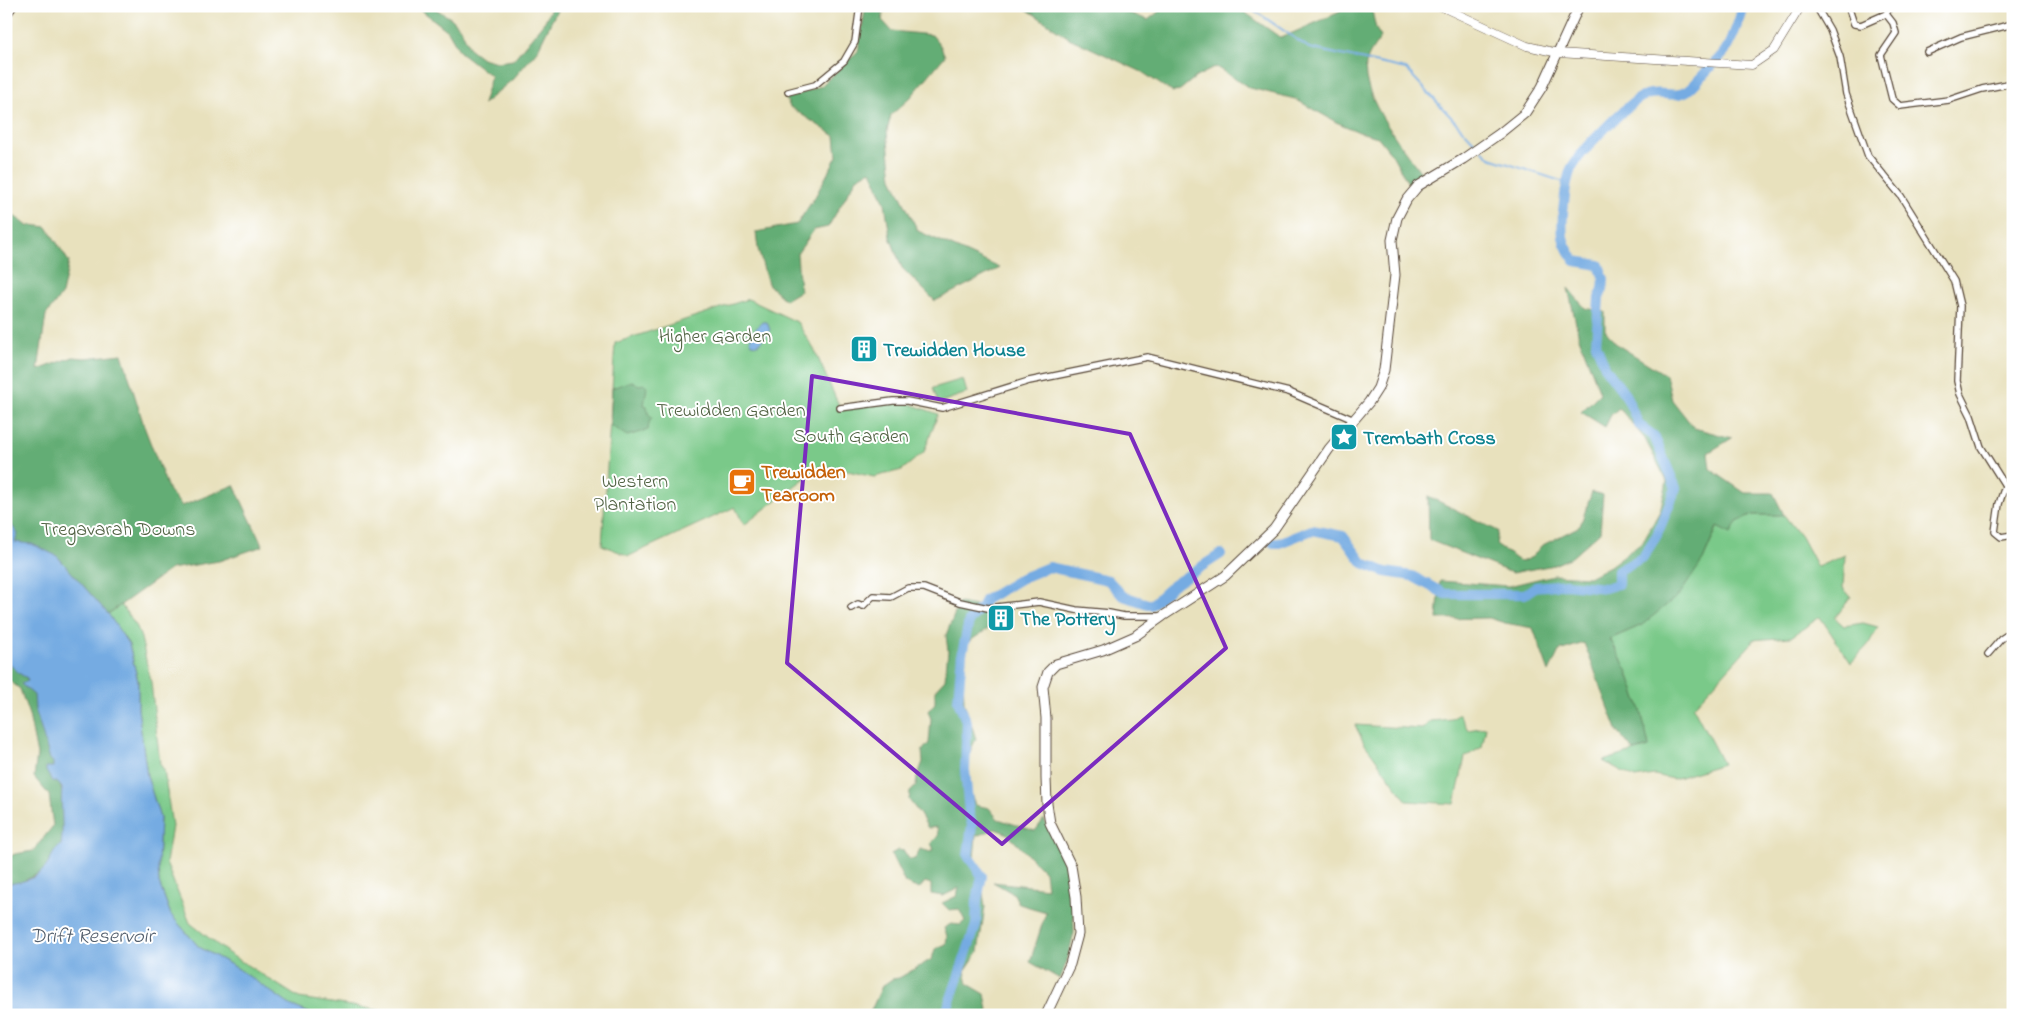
<svg xmlns="http://www.w3.org/2000/svg" width="2019" height="1021" viewBox="0 0 2019 1021" font-family="'Indie Flower',sans-serif">
	<rect width="100%" height="100%" fill="#fff"/>
	<filter id="ink" filterUnits="userSpaceOnUse"><feTurbulence type="fractalNoise" baseFrequency=".02" numOctaves="2"/><feDisplacementMap in="SourceGraphic" scale="10" xChannelSelector="R" yChannelSelector="G"/><feConvolveMatrix kernelMatrix="1 2 1 2 8 2 1 2 1" color-interpolation-filters="sRGB"/></filter>
	<filter id="wash" filterUnits="userSpaceOnUse"><feTurbulence type="fractalNoise" baseFrequency=".0096" numOctaves="4" result="noise"/><feDisplacementMap in="SourceGraphic" scale="20" xChannelSelector="R" yChannelSelector="G"/><feGaussianBlur stdDeviation="1.12" result="paint"/><feColorMatrix in="noise" values="0 0 0 0 0 0 0 0 0 0 0 0 0 0 0 0 0 1.4 0 .05"/><feComposite in="paint" operator="in"/></filter>
	<g filter="url(#wash)">
		<rect width="100%" height="100%" fill="#e8e1bd"/>
		<path fill="#7ac989" stroke="#5a7a54" d="M 748,299 L 797,322 L 815,351 L 840,408 L 902,401 L 938,414 L 924,452 L 902,470 L 874,477 L 822,465 L 744,525 L 735,507 L 629,556 L 602,545 L 615,343 Z
			M 963,379 L 967,393 L 938,403 L 933,388 Z
			M 1753,515 L 1784,515 L 1801,537 L 1817,567 L 1845,555 L 1843,588 L 1851,597 L 1835,618 L 1844,626 L 1863,623 L 1878,627 L 1868,645 L 1851,663 L 1820,617 L 1791,637 L 1752,640 L 1752,643 L 1693,707 L 1723,764 L 1674,779 L 1654,775 L 1635,778 L 1603,761 L 1649,747 L 1641,711 L 1627,670 L 1610,639 L 1642,625 L 1703,560 L 1718,526 L 1737,522 Z
			M 121,605 L 137,627 L 141,638 L 151,682 L 160,764 L 164,770 L 172,826 L 166,863 L 190,923 L 228,953 L 299,998 L 384,1011 L 399,1015 L 314,1015 L 290,1005 L 237,968 L 199,947 L 171,915 L 159,883 L 158,866 L 160,818 L 147,776 L 138,709 L 138,681 L 129,645 L 108,614 Z
			M 1459,714 L 1468,730 L 1486,727 L 1482,747 L 1465,757 L 1455,804 L 1407,801 L 1364,743 L 1355,725 L 1422,729 L 1431,721 L 1452,719 Z"/>
		<path fill="#63ad75" stroke="#4f6c4a" d="M 416,6 L 431,6 L 452,19 L 461,29 L 470,49 L 482,58 L 497,62 L 513,60 L 545,21 L 552,6 L 559,6 L 537,51 L 513,79 L 483,104 L 491,76 L 460,52 L 448,31 Z
			M 855,6 L 885,6 L 882,20 L 892,31 L 932,35 L 940,45 L 945,56 L 910,98 L 891,115 L 887,131 L 892,178 L 918,231 L 1000,268 L 935,301 L 902,268 L 890,237 L 885,203 L 871,170 L 857,178 L 828,227 L 814,230 L 797,254 L 800,291 L 785,300 L 768,284 L 758,249 L 756,232 L 797,224 L 815,197 L 837,156 L 835,136 L 790,107 L 786,99 L 821,86 L 858,51 L 865,11 Z
			M 1022,6 L 1111,6 L 1148,20 L 1166,6 L 1236,6 L 1281,38 L 1340,12 L 1340,6 L 1381,6 L 1372,11 L 1376,29 L 1381,37 C 1375,46 1368,54 1366,64 C 1360,97 1406,151 1424,177 L 1410,187 L 1393,156 L 1378,137 L 1359,132 L 1336,122 L 1295,99 L 1250,88 L 1216,67 L 1196,77 L 1180,90 L 1172,92 L 1142,72 L 1069,38 Z
			M 6,210 L 29,227 L 31,225 L 47,227 L 69,262 L 62,294 L 46,315 L 38,370 L 73,357 L 86,358 L 122,354 L 145,429 L 169,491 L 182,506 L 234,485 L 263,546 L 219,561 L 171,569 L 108,614 L 57,556 L 15,543 L 6,528 Z
			M 1568,288 L 1585,308 L 1605,312 L 1605,330 L 1616,344 L 1666,375 L 1672,400 L 1694,428 L 1732,438 L 1708,453 L 1710,469 L 1745,493 L 1773,493 L 1784,515 L 1753,515 L 1737,522 L 1731,534 L 1717,527 L 1703,560 L 1680,594 L 1642,625 L 1610,639 L 1627,670 L 1641,711 L 1649,747 L 1634,751 L 1618,732 L 1584,643 L 1559,651 L 1549,672 L 1533,628 L 1505,623 L 1489,618 L 1437,619 L 1440,581 L 1509,586 L 1554,575 L 1589,577 L 1610,566 L 1643,541 L 1660,511 L 1667,481 L 1645,439 L 1619,408 L 1611,415 L 1605,427 L 1581,412 L 1600,393 L 1579,337 Z
			M 632,381 L 639,385 L 645,384 L 647,387 L 644,405 L 647,406 L 649,415 L 652,417 L 649,423 L 648,430 L 627,436 L 610,425 L 612,388 Z
			M 1592,492 L 1603,495 L 1600,532 L 1572,557 L 1554,565 L 1512,573 L 1429,540 L 1428,496 L 1498,531 L 1496,545 L 1521,562 L 1532,557 L 1541,546 L 1580,526 Z
			M 959,603 L 988,608 L 988,629 L 962,646 L 964,702 L 976,739 C 964,760 967,783 975,805 L 989,808 L 998,819 L 1035,831 L 1044,819 L 1067,866 L 1073,900 L 1074,933 L 1067,961 L 1060,979 L 1030,962 L 1046,912 L 1019,904 L 1014,894 L 993,882 L 1047,888 L 1045,872 L 1006,833 L 995,829 L 976,836 L 974,858 L 983,876 L 983,893 L 985,907 L 978,952 L 965,971 L 968,984 L 985,994 L 989,1015 L 869,1015 L 882,986 L 892,979 L 899,978 L 932,959 L 935,949 L 946,944 L 947,936 L 944,928 L 951,924 L 960,925 L 965,921 L 959,909 L 949,910 L 942,903 L 957,896 L 959,888 L 943,896 L 931,894 L 931,884 L 925,882 L 919,889 L 905,883 L 891,854 L 898,850 L 904,851 L 909,859 L 915,859 L 920,849 L 931,852 L 934,850 L 931,843 L 938,836 L 937,827 L 928,828 L 919,813 L 909,800 L 910,792 L 916,786 L 917,777 L 923,762 L 922,751 L 929,743 L 931,719 L 928,711 L 935,703 L 935,690 L 945,679 L 948,651 L 946,635 Z
			M 6,660 L 30,681 L 49,736 L 71,832 L 43,871 L 22,882 L 6,888 L 6,858 L 15,854 L 33,851 L 53,826 L 49,795 L 34,777 L 37,755 L 29,715 L 20,689 L 6,678 Z"/>
		<path fill="#74abe2" stroke="#586a80" d="M 762,322 L 767,322 L 770,330 L 758,345 L 752,344 L 750,340 L 753,332 Z
			M 6,499 L 11,504 L 8,520 L 18,534 L 15,542 L 32,544 L 57,556 L 109,615 L 129,645 L 138,681 L 138,709 L 147,776 L 160,818 L 158,866 L 159,883 L 171,915 L 199,947 L 237,968 L 290,1005 L 314,1015 L 6,1014 L 6,884 C 18,883 34,880 43,870 C 52,861 50,853 61,845 C 64,825 60,807 62,788 L 58,783 L 52,781 L 46,771 L 46,767 L 53,767 L 53,762 L 50,759 L 35,709 L 34,695 L 21,684 L 28,681 L 27,678 L 20,674 L 6,661 Z"/>
		<g fill="none" stroke-linecap="round" stroke-linejoin="round">
			<path stroke="#74abe2" stroke-width="2" d="M 1248,6 L 1309,48 L 1406,69 L 1477,145
				M 1482,150 L 1490,158 L 1567,183"/>
			<path stroke="#74abe2" stroke-width="10" d="M 1273,543 L 1279,543 L 1312,530 L 1343,536 L 1363,563 L 1385,572 L 1412,576 L 1445,594 L 1525,594 L 1535,587 L 1566,584 L 1605,588 L 1618,584 L 1618,571 L 1643,557 L 1657,535 L 1676,488 L 1654,436 L 1639,425 L 1626,396 L 1606,369 L 1596,344 L 1599,298 L 1603,289 L 1604,279 L 1599,265 L 1575,261 C 1570,254 1565,247 1563,237 C 1561,223 1565,183 1571,169 C 1579,153 1629,101 1646,95 C 1660,90 1674,99 1687,91 C 1693,87 1698,80 1703,75 C 1709,68 1716,62 1722,55 C 1730,45 1741,19 1742,6
				M 983,604 L 985,600 L 1022,578 L 1049,567 L 1108,580 L 1123,596 L 1151,605 L 1173,585 L 1221,554
				M 947,1015 L 948,1007 L 976,925 L 977,900 L 982,876 L 968,856 L 972,825 L 969,813 L 965,770 L 967,723 L 958,701 L 962,654 L 969,621 L 979,609"/>
		</g>
	</g>
	<g filter="url(#ink)">
		<g fill="none" stroke-linecap="round" stroke-linejoin="round">
			<g stroke="#554536" stroke-width="8">
				<path id="street" d="M 1816,6 L 1830,30 L 1840,57 L 1846,94 L 1868,156 L 1901,196 L 1954,281 L 1960,306 L 1957,381 L 1960,394 L 1971,416 L 1981,447 L 2013,498
					M 1848,6 L 1854,24 L 1861,25 L 1886,14
					M 1886,14 L 1893,23 L 1896,33 L 1881,55 L 1892,99 L 1900,106 L 1949,100 L 1982,89 L 2013,83
					M 1886,14 L 1890,6
					M 6,17 L 14,6
					M 1927,52 L 1961,37 L 2013,24
					M 788,92 L 815,85 L 844,61 L 855,42 L 860,6
					M 840,408 L 893,401 L 907,401 L 942,408 L 1029,381 L 1147,357 L 1289,392 L 1354,420
					M 2005,486 L 1999,504 L 1995,532 L 2001,537 L 2013,535
					M 851,608 L 858,604 L 863,606 L 873,596 L 891,597 L 908,588 L 924,588 L 960,602 L 988,608 L 1039,602 L 1076,610 L 1109,613 L 1124,616 L 1163,616
					M 1988,654 L 2001,639 L 2013,631"/>
			</g>
			<g stroke="#554536" stroke-width="9">
				<path id="secondary" d="M 1440,6 L 1527,46 L 1558,53 L 1752,65 L 1774,50 L 1801,6"/>
			</g>
			<g stroke="#554536" stroke-width="11">
				<path id="primary" d="M 1046,1015 L 1070,964 L 1078,934 L 1076,897 L 1071,866 L 1050,823 L 1047,804 L 1046,778 L 1046,718 L 1043,687 L 1048,672 L 1056,664 L 1103,650 L 1135,636 L 1163,616 L 1225,576 L 1274,529 L 1329,449 L 1369,402 L 1378,388 L 1384,370 L 1395,275 L 1392,240 L 1397,218 L 1407,199 L 1418,186 L 1463,159 L 1499,134 L 1525,113 L 1542,87 L 1579,6"/>
			</g>
			<use href="#street" stroke="#fff" stroke-width="5.5"/>
			<use href="#secondary" stroke="#fff" stroke-width="8"/>
			<use href="#primary" stroke="#fff" stroke-width="9"/>
		</g>
	</g>
	<path fill="none" stroke="#7b2cbf" stroke-width="4" stroke-linejoin="round" d="M 812,376 L 1130,434 L 1226,648 L 1002,844 L 787,663 Z"/>
	<defs>
		<g id="building-square" transform="scale(1.4375)"><rect x="-9" y="-9" width="18" height="18" rx="4" fill="#0f9aa8" stroke="#fff"/><path d="M-4-6H4V6H1V3H-1V6H-4ZM-2.5-4.3h1.7v1.8h-1.7ZM.8-4.3h1.7v1.8H.8ZM-2.5-1h1.7V.8h-1.7ZM.8-1h1.7V.8H.8Z" fill="#fff"/></g>
		<g id="sight-square" transform="scale(1.4375)"><rect x="-9" y="-9" width="18" height="18" rx="4" fill="#0f9aa8" stroke="#fff"/><path d="M0-6L1.8-2.2L6-1.7L2.9 1.2L3.7 5.4L0 3.3L-3.7 5.4L-2.9 1.2L-6-1.7L-1.8-2.2Z" fill="#fff"/></g>
		<g id="cafe-square" transform="scale(1.4375)"><rect x="-9" y="-9" width="18" height="18" rx="4" fill="#e8710a" stroke="#fff"/><path d="M-5.5-4.5H6V0H3Q3 3.5 0 3.5H-2.5Q-5.5 3.5-5.5 0ZM3-3.2v2h1.7v-2ZM-6 4.5H4V6H-6Z" fill="#fff"/></g>
	</defs>
	<g fill-rule="evenodd">
		<use href="#building-square" x="864" y="349"/>
		<use href="#sight-square" x="1344" y="437"/>
		<use href="#cafe-square" x="742" y="482"/>
		<use href="#building-square" x="1001" y="618"/>
	</g>
	<g text-anchor="middle" stroke-width="4" stroke-linejoin="round" paint-order="stroke">
		<g font-size="20" fill="#516243" stroke="#fff">
			<text x="715" y="342">Higher Garden</text>
			<text x="731" y="416">Trewidden Garden</text>
			<text x="851" y="442">South Garden</text>
			<text x="635" y="487">Western<tspan x="635" dy="23">Plantation</tspan></text>
			<text x="118" y="535">Tregavarah Downs</text>
		</g>
		<g font-size="20" font-weight="bold" fill="#0d838f" stroke="#fff" text-anchor="start">
			<text x="883" y="356">Trewidden House</text>
			<text x="1363" y="444">Trembath Cross</text>
			<text x="1020" y="625">The Pottery</text>
		</g>
		<g font-size="20" font-weight="bold" fill="#c56008" stroke="#fff" text-anchor="start">
			<text x="761" y="478">Trewidden<tspan x="761" dy="23">Tearoom</tspan></text>
		</g>
		<g font-size="21" font-style="italic" fill="#525e6c" stroke="#fff">
			<text x="92" y="942">Drift Reservoir</text>
		</g>
	</g>
	<rect width="2019" height="1021" fill="none" stroke="#fff" stroke-width="25"/>
</svg>
